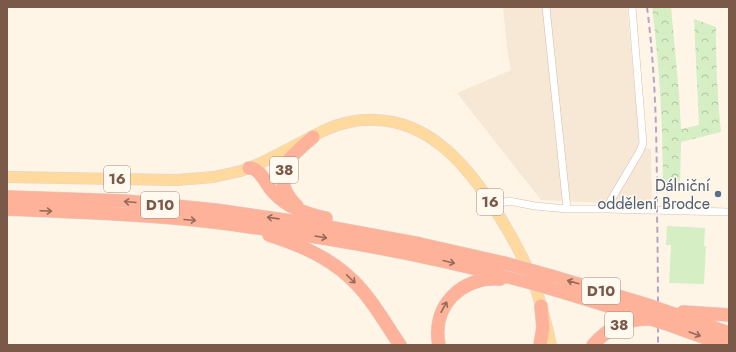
<svg xmlns="http://www.w3.org/2000/svg" width="736" height="352" viewBox="0 0 736 352" font-family="Jost,sans-serif">
	<defs>
		<pattern id="forest-crowns" width="20" height="18" patternUnits="userSpaceOnUse"><rect width="20" height="18" fill="#d5eec3"/><path d="M2 6a3 3 0 1 1 6 0M12 15a3 3 0 1 1 6 0" fill="none" stroke="#b2c4a0"/></pattern>
	</defs>
	<rect width="100%" height="100%" fill="#fef5e7"/>
	<path fill="#f7e7d5" d="M 503,7 L 627,7 L 639,136 L 638,147 L 651,149 L 652,199 L 650,199 L 650,203 L 646,203 L 646,205 L 541,200 L 457,93 L 511,70 L 507,48 Z"/>
	<path fill="#d5eec3" d="M 667,226 L 705,228 L 704,246 L 706,246 L 704,284 L 669,283 L 671,245 L 666,245 Z"/>
	<path fill="url(#forest-crowns)" d="M 652,7 L 671,7 L 679,94 L 681,129 L 699,125 L 694,19 L 716,27 C 716,62 717,97 721,132 L 681,142 L 680,187 L 663,191 C 663,130 660,68 652,7 Z"/>
	<g fill="none" stroke-linecap="round" stroke-linejoin="round">
		<g stroke="#d4beae" stroke-width="8">
			<path id="minor" d="M 546,7 L 567,209
				M 493,205 L 509,201 L 535,206 L 567,209 L 608,209 L 729,212
				M 608,209 L 611,200 L 640,151 L 643,143 L 632,7"/>
		</g>
		<g stroke="#ddd4cf" stroke-width="12">
			<path id="primary" d="M 7,177 L 177,180 L 214,177 L 241,171 L 263,162 L 325,130 C 341,123 358,119 375,120 C 431,121 469,168 496,211 C 512,236 526,262 536,289 C 542,308 547,326 551,345"/>
		</g>
		<g stroke="#ddd4cf" stroke-width="14">
			<path id="motorway" d="M 249,168 C 261,167 266,186 274,193 C 288,208 307,214 326,218
				M 7,197 L 125,201 L 215,210 L 312,224 L 420,244 L 504,263
				M 297,206 C 284,194 277,176 288,161 C 295,152 305,144 313,137
				M 7,209 C 76,212 144,214 213,222 C 232,224 251,227 270,230 C 356,242 443,259 528,282
				M 269,235 C 304,246 337,261 361,289 C 376,306 387,326 400,345
				M 551,276 L 651,306
				M 556,290 L 651,319
				M 665,311 L 729,333
				M 683,312 L 729,315
				M 664,323 L 725,345
				M 439,345 C 431,306 462,276 500,279
				M 540,345 L 543,328 L 541,306
				M 593,345 C 607,329 626,319 648,319"/>
		</g>
		<use href="#minor" stroke="#fff" stroke-width="7"/>
		<use href="#primary" stroke="#ffd99d" stroke-width="11"/>
		<use href="#motorway" stroke="#fdb299" stroke-width="13"/>
		<path stroke="#b7a3ca" stroke-width="2" stroke-dasharray="6 4" stroke-linecap="butt" d="M 647,7 C 656,76 657,145 657,214 C 658,258 658,301 658,345"/>
		<g stroke="#ddd4cf" stroke-width="14" stroke-linecap="butt">
			<path id="motorway-bridge" d="M 504,263 L 551,276
				M 528,282 L 556,290
				M 651,306 L 665,311
				M 651,319 L 664,323"/>
		</g>
		<use href="#motorway-bridge" stroke="#fdb299" stroke-width="13"/>
	</g>
	<defs><path id="oneway-shaft" d="M-6 0H5M1.5-3L5.5 0L1.5 3" fill="none" stroke-width="1.6" stroke-linecap="round" stroke-linejoin="round"/></defs>
	<g stroke="#956b58">
		<use href="#oneway-shaft" transform="translate(130 202) rotate(-175)"/>
		<use href="#oneway-shaft" transform="translate(46 211) rotate(2)"/>
		<use href="#oneway-shaft" transform="translate(273 218) rotate(-172)"/>
		<use href="#oneway-shaft" transform="translate(190 220) rotate(5)"/>
		<use href="#oneway-shaft" transform="translate(321 237) rotate(10)"/>
		<use href="#oneway-shaft" transform="translate(449 262) rotate(14)"/>
		<use href="#oneway-shaft" transform="translate(351 279) rotate(44)"/>
		<use href="#oneway-shaft" transform="translate(573 282) rotate(-164)"/>
		<use href="#oneway-shaft" transform="translate(444 307) rotate(-61)"/>
		<use href="#oneway-shaft" transform="translate(695 334) rotate(20)"/>
	</g>
	<circle fill="#5c6f8a" stroke="#fff9ef" stroke-width="1.5" cx="718" cy="194" r="4"/>
	<g text-anchor="middle" stroke-width="3" stroke-linejoin="round" paint-order="stroke">
		<g fill="#fff9ef" stroke="#a3897a" stroke-width="1">
			<rect x="270" y="157" width="28" height="26" rx="3"/>
			<rect x="104" y="166" width="26" height="26" rx="3"/>
			<rect x="477" y="189" width="26" height="26" rx="3"/>
			<rect x="141" y="192" width="38" height="26" rx="3"/>
			<rect x="582" y="278" width="38" height="26" rx="3"/>
			<rect x="605" y="312" width="28" height="26" rx="3"/>
		</g>
		<g font-size="15" font-weight="bold" fill="#7b5948">
			<text x="284" y="175">38</text>
			<text x="117" y="184">16</text>
			<text x="490" y="207">16</text>
			<text x="160" y="210">D10</text>
			<text x="601" y="296">D10</text>
			<text x="619" y="330">38</text>
		</g>
		<g font-size="16" fill="#4e5e75" stroke="#fff9ef" text-anchor="end">
			<text x="710" y="191">Dálniční<tspan x="710" dy="18">oddělení Brodce</tspan></text>
		</g>
	</g>
	<rect width="736" height="352" fill="none" stroke="#7b5948" stroke-width="16"/>
</svg>
